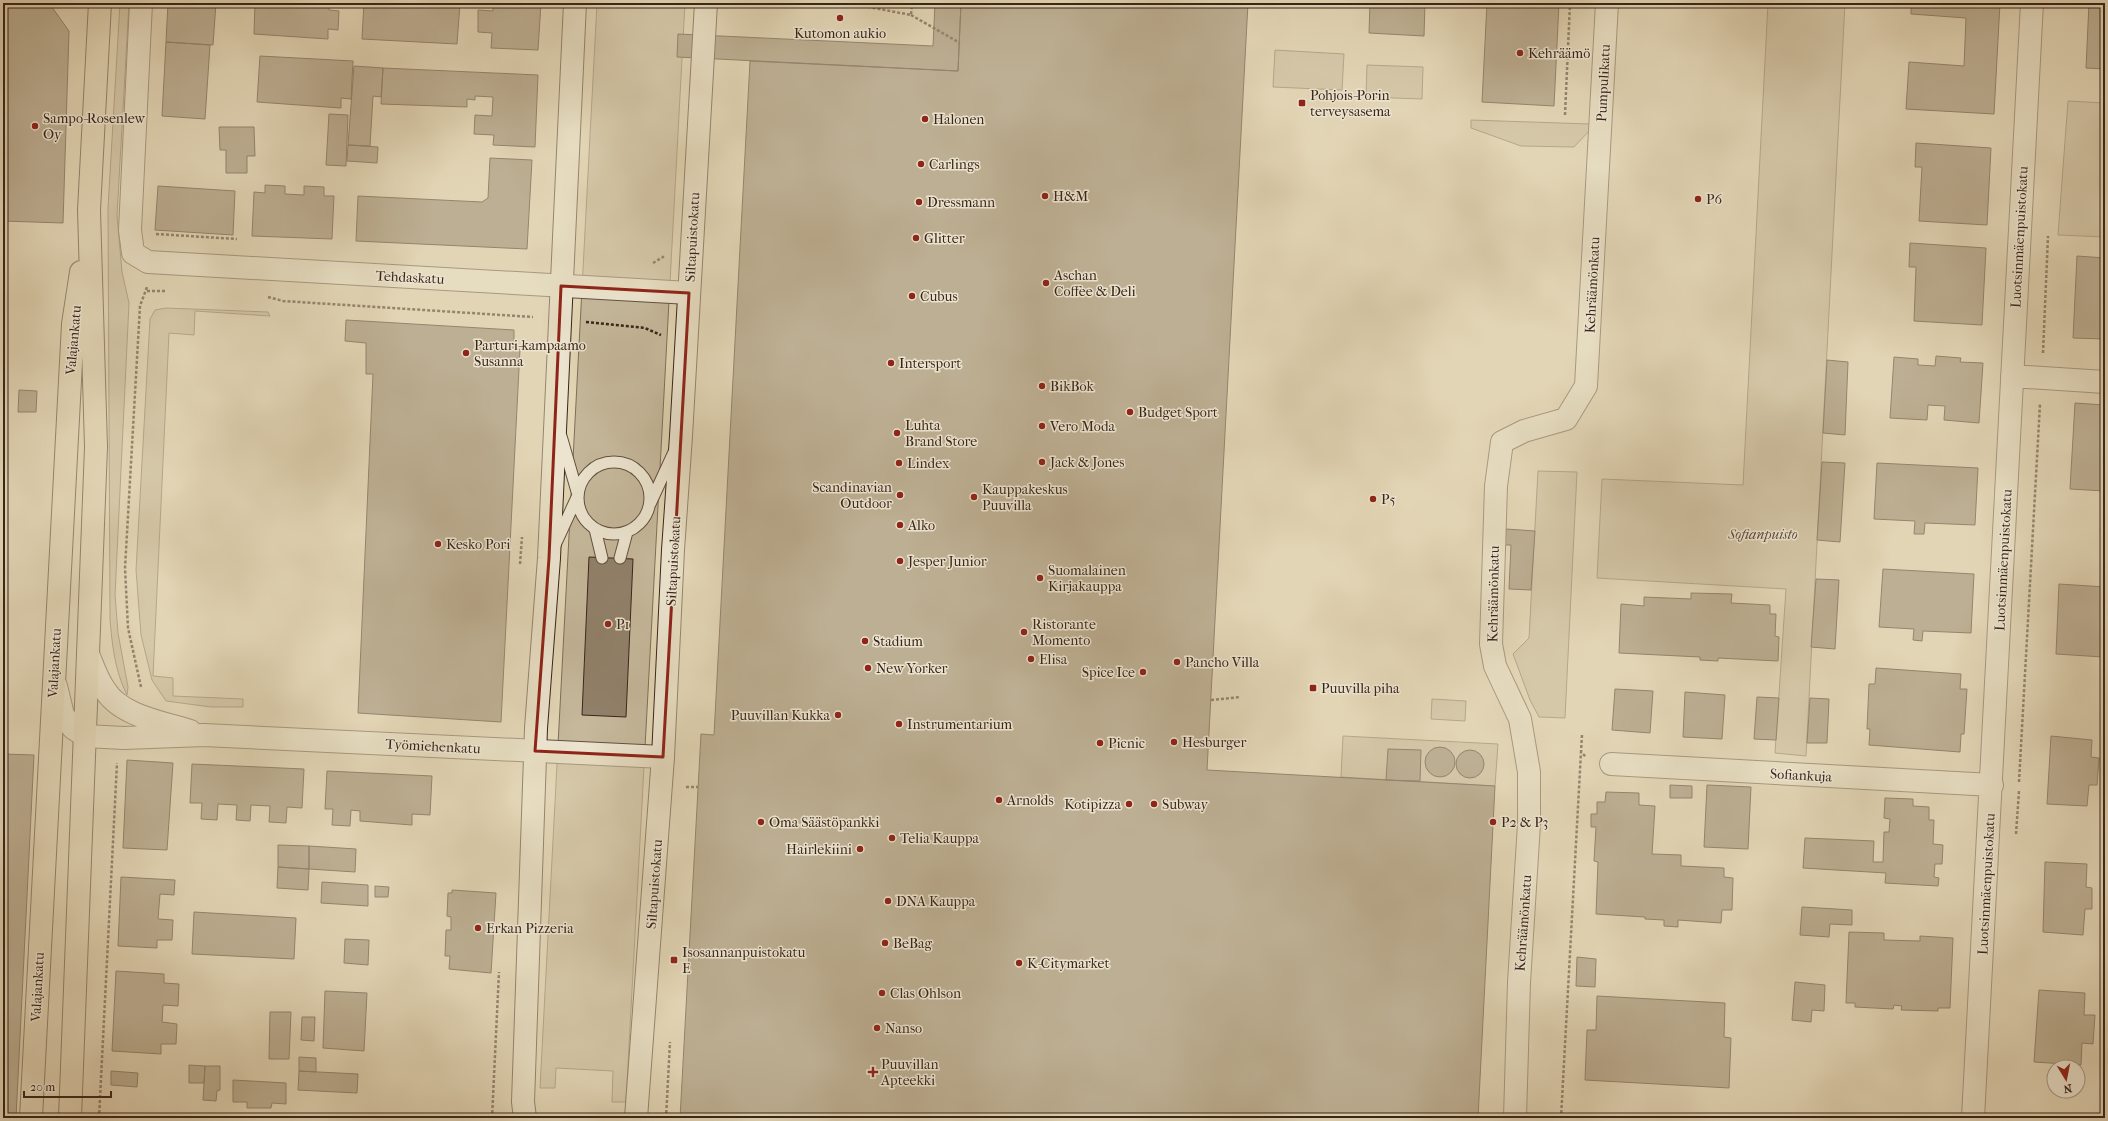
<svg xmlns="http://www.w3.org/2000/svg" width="2108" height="1121" viewBox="0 0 2108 1121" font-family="'IM FELL French Canon',serif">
	<rect width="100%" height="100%" fill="#e2d6b5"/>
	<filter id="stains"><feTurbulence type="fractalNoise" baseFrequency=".005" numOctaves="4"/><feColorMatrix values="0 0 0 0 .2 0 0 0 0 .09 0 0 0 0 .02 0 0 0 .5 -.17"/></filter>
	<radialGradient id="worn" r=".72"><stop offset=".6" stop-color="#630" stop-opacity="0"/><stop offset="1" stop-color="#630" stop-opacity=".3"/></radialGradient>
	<path fill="#c5b89b" stroke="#7f6e5a" d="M 120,3 L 129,3 L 117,215 L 122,272 L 129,303 L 115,595 L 118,633 L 128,687 L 127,695 C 115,671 112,645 110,619 L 108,208 Z
		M 597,3 L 685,3 L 626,1102 L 612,1102 L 613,1071 L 556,1068 L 555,1088 L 540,1088 Z
		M 1768,3 L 1845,3 L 1806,756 L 1775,753 L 1786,589 L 1597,578 L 1602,479 L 1743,485 Z
		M 1275,50 L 1344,54 L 1342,90 L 1273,87 Z
		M 1367,65 L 1423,67 L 1422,99 L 1366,97 Z
		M 2068,101 L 2105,103 L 2105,237 L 2058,235 Z
		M 1471,120 L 1590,124 L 1590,130 L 1574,147 L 1521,146 L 1471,128 Z
		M 166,308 L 268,312 L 270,316 L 195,311 L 194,335 L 169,333 L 153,676 L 173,678 L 173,696 L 243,699 L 243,707 L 211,707 L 166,701 L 152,680 L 141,635 L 136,570 L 150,319 L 155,310 Z
		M 1538,471 L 1577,472 L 1565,718 L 1539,717 L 1530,700 L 1513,654 L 1529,638 Z
		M 1432,699 L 1466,701 L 1465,721 L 1431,719 Z
		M 1343,736 L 1498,744 L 1495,786 L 1341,777 Z"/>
	<path fill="#91816b" stroke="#39241a" d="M 3,3 L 49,3 L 69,31 L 63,223 L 3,221 Z
		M 168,3 L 216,3 L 213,45 L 166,42 Z
		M 255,3 L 330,3 L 329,10 L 339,11 L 338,30 L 328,29 L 328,39 L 254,34 Z
		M 364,3 L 460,3 L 457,44 L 362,39 Z
		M 493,3 L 541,3 L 538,50 L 491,48 L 492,33 L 478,32 L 478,10 L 493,11 Z
		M 935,3 L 961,3 L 958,71 L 677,57 L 678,34 L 933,46 Z
		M 961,3 L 1248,3 L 1207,770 L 1495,786 L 1478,1118 L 680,1118 L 701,734 L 714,735 L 750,61 L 958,71 Z
		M 1370,3 L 1425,3 L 1424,36 L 1369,33 Z
		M 1487,3 L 1559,3 L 1554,106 L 1482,102 Z
		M 1911,3 L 2000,3 L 1994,114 L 1906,109 L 1909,62 L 1964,66 L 1966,18 L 1911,14 Z
		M 2089,3 L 2105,3 L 2105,69 L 2086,68 Z
		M 166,42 L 210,45 L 205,119 L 162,116 Z
		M 260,56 L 353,61 L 351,99 L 341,98 L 341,108 L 257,102 Z
		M 354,66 L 383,68 L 381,97 L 373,96 L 370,146 L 348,145 Z
		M 383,68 L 538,75 L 535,147 L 493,145 L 494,135 L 474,134 L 475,115 L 492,116 L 493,97 L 475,96 L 475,100 L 467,99 L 467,107 L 381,104 Z
		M 329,114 L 348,115 L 346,166 L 326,165 Z
		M 219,127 L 254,127 L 255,156 L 247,156 L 247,173 L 226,173 L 226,150 L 220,150 Z
		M 1916,143 L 1991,148 L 1987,225 L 1919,221 L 1922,167 L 1915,167 Z
		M 348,145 L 378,147 L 377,163 L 347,161 Z
		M 490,158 L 532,160 L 527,249 L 356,241 L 358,196 L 482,202 L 488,198 Z
		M 265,185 L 285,186 L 285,194 L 304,195 L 304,186 L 324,187 L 324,196 L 334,196 L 332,239 L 252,236 L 254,192 L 265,193 Z
		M 158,186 L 235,191 L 233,235 L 155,230 Z
		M 1910,243 L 1986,248 L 1982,325 L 1914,321 L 1916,267 L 1909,267 Z
		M 2077,256 L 2105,258 L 2105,339 L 2073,338 Z
		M 346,320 L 514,330 L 514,350 L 520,349 L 501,722 L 358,713 L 373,374 L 366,374 L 366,343 L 345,341 Z
		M 1936,356 L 1961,358 L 1960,362 L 1983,363 L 1979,423 L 1944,420 L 1945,406 L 1928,405 L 1927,420 L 1890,418 L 1894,357 L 1918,359 L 1918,365 L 1935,366 Z
		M 1827,360 L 1848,362 L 1845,435 L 1823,433 Z
		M 19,390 L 37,391 L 36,412 L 18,412 Z
		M 2075,403 L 2105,405 L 2105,491 L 2070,489 Z
		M 1822,462 L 1845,463 L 1840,542 L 1817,540 Z
		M 1877,463 L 1978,468 L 1975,525 L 1925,523 L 1924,534 L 1914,534 L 1915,521 L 1874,519 Z
		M 1506,529 L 1535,531 L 1531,590 L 1509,589 L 1511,545 L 1505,545 Z
		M 2100,529 L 2105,529 L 2105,554 Z
		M 589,557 L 633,559 L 626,717 L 582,715 Z
		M 1883,569 L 1974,574 L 1971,633 L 1923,631 L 1922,641 L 1913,640 L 1914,629 L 1879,627 Z
		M 1816,579 L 1839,580 L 1835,649 L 1811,647 Z
		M 2059,584 L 2105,587 L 2103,657 L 2056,654 Z
		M 1691,593 L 1732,594 L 1731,603 L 1770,605 L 1770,614 L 1776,614 L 1775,636 L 1779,637 L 1778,661 L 1718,658 L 1718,661 L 1700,660 L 1700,657 L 1619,653 L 1621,604 L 1644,606 L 1644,597 L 1691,599 Z
		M 1876,668 L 1961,674 L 1960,689 L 1967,689 L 1964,734 L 1961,734 L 1960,752 L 1869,745 L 1870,729 L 1867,729 L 1869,684 L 1875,684 Z
		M 1615,689 L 1653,691 L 1650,733 L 1612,730 Z
		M 1685,692 L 1725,695 L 1722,739 L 1683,737 Z
		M 1757,697 L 1779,698 L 1776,740 L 1754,739 Z
		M 1810,698 L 1829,699 L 1827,743 L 1807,743 Z
		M 2051,736 L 2092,740 L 2091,757 L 2099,758 L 2097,785 L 2089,785 L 2087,806 L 2047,804 Z
		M1425 762a15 15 0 1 1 30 0a15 15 0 1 1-30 0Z
		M 1388,749 L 1421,750 L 1420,781 L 1386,780 Z
		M1456 764a14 14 0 1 1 28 0a14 14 0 1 1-28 0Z
		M 3,754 L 34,755 L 16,1118 L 3,1118 Z
		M 127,760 L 173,763 L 167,850 L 123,848 Z
		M 192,764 L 304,769 L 302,808 L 287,807 L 286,823 L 269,822 L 270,806 L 251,805 L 250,821 L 236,820 L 237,805 L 218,804 L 217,820 L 201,819 L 202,803 L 190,803 Z
		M 327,771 L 432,776 L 430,815 L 412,814 L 412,825 L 360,821 L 360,811 L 351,810 L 350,826 L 332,825 L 333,809 L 325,809 Z
		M 1670,785 L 1692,786 L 1692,798 L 1670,798 Z
		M 1707,785 L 1751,787 L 1748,849 L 1704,847 Z
		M 1606,792 L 1639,793 L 1639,805 L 1655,806 L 1652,854 L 1681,855 L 1681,866 L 1724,868 L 1724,877 L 1733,878 L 1732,910 L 1722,910 L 1721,923 L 1678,920 L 1678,927 L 1664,926 L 1664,920 L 1645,919 L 1645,917 L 1596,914 L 1598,862 L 1594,861 L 1596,827 L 1591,827 L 1591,814 L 1597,814 L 1597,802 L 1605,802 Z
		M 1885,798 L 1913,799 L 1913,806 L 1929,807 L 1929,820 L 1934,820 L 1933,844 L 1943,845 L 1942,864 L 1935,864 L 1934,877 L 1939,878 L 1938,886 L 1885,883 L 1886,873 L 1803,868 L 1805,838 L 1874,841 L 1873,862 L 1883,862 L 1884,832 L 1889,832 L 1890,819 L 1884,818 Z
		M 278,845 L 309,846 L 309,869 L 278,867 Z
		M 309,846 L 356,849 L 355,872 L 309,869 Z
		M 2045,862 L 2087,864 L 2086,887 L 2092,888 L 2092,909 L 2085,909 L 2083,935 L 2043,932 Z
		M 278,867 L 309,869 L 308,890 L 277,888 Z
		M 121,877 L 175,880 L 174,895 L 160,894 L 158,919 L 173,920 L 172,940 L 157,940 L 157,948 L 118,946 Z
		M 322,882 L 368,885 L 368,906 L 321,903 Z
		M 375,886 L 389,887 L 388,897 L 375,897 Z
		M 452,890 L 496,893 L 491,973 L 449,969 L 450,956 L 445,956 L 446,930 L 451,930 L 451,917 L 447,916 L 448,893 L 452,893 Z
		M 1802,907 L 1852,910 L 1852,925 L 1830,924 L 1829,937 L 1800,935 Z
		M 194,912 L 296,918 L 294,959 L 192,954 Z
		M 1849,932 L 1884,933 L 1884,940 L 1920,941 L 1920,936 L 1953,938 L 1950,1008 L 1938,1008 L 1938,1011 L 1901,1010 L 1902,1006 L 1894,1005 L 1893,1009 L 1855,1007 L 1855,1003 L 1846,1003 Z
		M 345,939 L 369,940 L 368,965 L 344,963 Z
		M 1577,957 L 1596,959 L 1595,987 L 1576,986 Z
		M 116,971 L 164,974 L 164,983 L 179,984 L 178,1006 L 163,1005 L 162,1022 L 177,1024 L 176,1044 L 161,1044 L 161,1054 L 112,1051 Z
		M 1795,982 L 1825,985 L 1824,1011 L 1812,1010 L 1811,1022 L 1792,1020 Z
		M 2039,990 L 2085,993 L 2084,1015 L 2095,1015 L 2093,1044 L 2082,1043 L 2081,1065 L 2034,1062 Z
		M 325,991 L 367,993 L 364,1051 L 323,1048 Z
		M 1597,996 L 1725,1003 L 1724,1037 L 1731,1038 L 1729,1088 L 1585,1080 L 1587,1030 L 1596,1030 Z
		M 270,1012 L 291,1012 L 289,1059 L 269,1059 Z
		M 302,1017 L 315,1017 L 314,1041 L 301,1040 Z
		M 299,1057 L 316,1058 L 316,1072 L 299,1071 Z
		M 189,1065 L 205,1066 L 204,1083 L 189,1083 Z
		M 205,1066 L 220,1066 L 220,1090 L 217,1091 L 216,1101 L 203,1100 Z
		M 111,1071 L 138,1073 L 137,1087 L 111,1085 Z
		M 299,1071 L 358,1074 L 357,1093 L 298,1090 Z
		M 233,1080 L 286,1083 L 286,1104 L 272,1103 L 271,1108 L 247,1108 L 247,1102 L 233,1102 Z"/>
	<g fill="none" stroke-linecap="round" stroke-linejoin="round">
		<g stroke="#635041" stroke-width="13">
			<path id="service" d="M578 498a36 36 0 1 1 72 0a36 36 0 1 1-72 0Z
				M 650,504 L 674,452
				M 595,529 L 602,558
				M 555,545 L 578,495 L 561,436
				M 620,558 L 627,532"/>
		</g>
		<g stroke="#635041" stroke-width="24">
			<path id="minor" d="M 141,3 L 130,230 L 133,253 L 148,262 L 689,293
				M 2012,376 L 2105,382
				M 1611,764 L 1992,785
				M 1515,1118 L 1519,982 L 1529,824 L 1529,772 L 1520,719 L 1495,666 L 1491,644 L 1496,486 L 1502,442 L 1524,431 L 1566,419 L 1586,386 L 1607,3
				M 1973,1118 L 2032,3"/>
		</g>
		<g stroke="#635041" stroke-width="24">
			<path id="tertiary" d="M 88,654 C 93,666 97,679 105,690 C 121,716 162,722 190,731
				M 56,686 L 63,715 L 73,728 L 85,736 L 124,738 L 204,735 L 663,757"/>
		</g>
		<g stroke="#39241a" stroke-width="24">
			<path id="secondary" d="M 525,1118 L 523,1102 L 536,728 L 549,558 L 575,3
				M 636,1118 L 663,757 L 673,550 L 681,436 L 706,3"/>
		</g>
		<g stroke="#39241a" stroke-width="24">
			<path id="primary" d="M 31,1118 L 73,324 L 81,272
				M 70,1118 L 96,447 L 89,210 L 100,3"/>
		</g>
		<path stroke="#39241a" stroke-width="2.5" stroke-dasharray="3 2" stroke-linecap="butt" d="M 848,3 L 911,15 L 912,3
			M 911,15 L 960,43
			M 1565,115 L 1570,3
			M 156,234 L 237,239
			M 653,263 L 663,257 L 663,254
			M 147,291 L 165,291
			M 268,297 L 283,301 L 533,317
			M 586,322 L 645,328 L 661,335
			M 2043,353 L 2048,236
			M 520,564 L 522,537
			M 141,687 L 128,628 L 125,568 L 140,306 L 147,287
			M 1211,700 L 1240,697
			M 1582,735 L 1581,752 L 1586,757
			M 2019,782 L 2040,404
			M 686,787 L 698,787
			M 2016,834 L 2019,791
			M 99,1118 L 117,763
			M 492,1118 L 499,972
			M 666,1118 L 670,1042
			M 1561,1118 L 1581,752"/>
		<use href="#service" stroke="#ece4cf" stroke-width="11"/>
		<use href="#minor" stroke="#ece4cf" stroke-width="22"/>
		<use href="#tertiary" stroke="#ece4cf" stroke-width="22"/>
		<use href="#secondary" stroke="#ece4cf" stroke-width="22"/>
		<use href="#primary" stroke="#e2d6b5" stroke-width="22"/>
	</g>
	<path d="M0 0H2108V1121H0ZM 561,286 L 689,293 L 663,757 L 535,751 L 549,558 Z" fill="#e2d6b5" fill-opacity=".55" fill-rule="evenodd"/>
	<path fill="none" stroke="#8f2418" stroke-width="3" stroke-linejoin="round" d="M 561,286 L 689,293 L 663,757 L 535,751 L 549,558 Z"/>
	<g fill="#8f2418" stroke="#ece4cf" stroke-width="1.5">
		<circle cx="840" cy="18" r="4"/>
		<circle cx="1520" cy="53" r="4"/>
		<rect x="1298" y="99" width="8" height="8" rx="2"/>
		<circle cx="925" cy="119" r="4"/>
		<circle cx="35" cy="126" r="4"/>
		<circle cx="921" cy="164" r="4"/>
		<circle cx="1045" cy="196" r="4"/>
		<circle cx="1698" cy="199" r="4"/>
		<circle cx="919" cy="202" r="4"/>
		<circle cx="916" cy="238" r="4"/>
		<circle cx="1046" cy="283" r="4"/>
		<circle cx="912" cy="296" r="4"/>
		<circle cx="466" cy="353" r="4"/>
		<circle cx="891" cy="363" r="4"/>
		<circle cx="1042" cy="386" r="4"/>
		<circle cx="1130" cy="412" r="4"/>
		<circle cx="1042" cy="426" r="4"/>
		<circle cx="897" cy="433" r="4"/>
		<circle cx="1042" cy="462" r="4"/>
		<circle cx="899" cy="463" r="4"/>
		<circle cx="900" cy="495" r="4"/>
		<circle cx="974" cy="497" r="4"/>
		<circle cx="1373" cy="499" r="4"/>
		<circle cx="900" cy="525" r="4"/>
		<circle cx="438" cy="544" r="4"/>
		<circle cx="900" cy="561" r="4"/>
		<circle cx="1040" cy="578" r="4"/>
		<circle cx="608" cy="624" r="4"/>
		<circle cx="1024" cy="632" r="4"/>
		<circle cx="865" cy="641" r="4"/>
		<circle cx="1031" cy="659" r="4"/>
		<circle cx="1177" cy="662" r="4"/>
		<circle cx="868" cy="668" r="4"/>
		<circle cx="1143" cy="672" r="4"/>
		<rect x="1309" y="684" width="8" height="8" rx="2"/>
		<circle cx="838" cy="715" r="4"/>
		<circle cx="899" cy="724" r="4"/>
		<circle cx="1174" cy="742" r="4"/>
		<circle cx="1100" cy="743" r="4"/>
		<circle cx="999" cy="800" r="4"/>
		<circle cx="1129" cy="804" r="4"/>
		<circle cx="1154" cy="804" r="4"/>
		<circle cx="761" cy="822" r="4"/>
		<circle cx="1493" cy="822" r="4"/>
		<circle cx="892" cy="838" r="4"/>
		<circle cx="860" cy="849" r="4"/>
		<circle cx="888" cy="901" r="4"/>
		<circle cx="478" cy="928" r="4"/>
		<circle cx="885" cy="943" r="4"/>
		<rect x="670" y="956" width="8" height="8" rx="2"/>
		<circle cx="1019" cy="963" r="4"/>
		<circle cx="882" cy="993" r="4"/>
		<circle cx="877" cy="1028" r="4"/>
		<path d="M871 1066h4v4h4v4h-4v4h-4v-4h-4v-4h4z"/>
	</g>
	<g text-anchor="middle" stroke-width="3" stroke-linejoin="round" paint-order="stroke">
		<g font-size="14" fill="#39241a" stroke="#ece4cf" text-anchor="start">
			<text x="840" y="38" text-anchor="middle">Kutomon aukio</text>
			<text x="1528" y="58">Kehräämö</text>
			<text x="1310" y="100">Pohjois-Porin<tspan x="1310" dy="16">terveysasema</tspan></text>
			<text x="43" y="123">Sampo-Rosenlew<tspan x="43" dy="16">Oy</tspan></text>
			<text x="933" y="124">Halonen</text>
			<text x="929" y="169">Carlings</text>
			<text x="1053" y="201">H&amp;M</text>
			<text x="1706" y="204">P6</text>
			<text x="927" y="207">Dressmann</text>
			<text x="924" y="243">Glitter</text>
			<text x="1054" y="280">Aschan<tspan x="1054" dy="16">Coffee &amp; Deli</tspan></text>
			<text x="920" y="301">Cubus</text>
			<text x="474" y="350">Parturi-kampaamo<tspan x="474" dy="16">Susanna</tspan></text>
			<text x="899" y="368">Intersport</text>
			<text x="1050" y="391">BikBok</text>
			<text x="1138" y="417">Budget Sport</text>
			<text x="905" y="430">Luhta<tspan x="905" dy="16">Brand Store</tspan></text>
			<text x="1050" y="431">Vero Moda</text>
			<text x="1050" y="467">Jack &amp; Jones</text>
			<text x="907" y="468">Lindex</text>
			<text x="892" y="492" text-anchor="end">Scandinavian<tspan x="892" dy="16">Outdoor</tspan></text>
			<text x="982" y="494">Kauppakeskus<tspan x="982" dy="16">Puuvilla</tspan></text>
			<text x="1381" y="504">P5</text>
			<text x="908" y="530">Alko</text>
			<text x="446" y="549">Kesko Pori</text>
			<text x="908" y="566">Jesper Junior</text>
			<text x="1048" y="575">Suomalainen<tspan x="1048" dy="16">Kirjakauppa</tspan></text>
			<text x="616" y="629">P1</text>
			<text x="1032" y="629">Ristorante<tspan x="1032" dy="16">Momento</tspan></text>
			<text x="873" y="646">Stadium</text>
			<text x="1039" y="664">Elisa</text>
			<text x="1185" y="667">Pancho Villa</text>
			<text x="876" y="673">New Yorker</text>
			<text x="1135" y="677" text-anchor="end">Spice Ice</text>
			<text x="1321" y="693">Puuvilla piha</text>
			<text x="830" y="720" text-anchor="end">Puuvillan Kukka</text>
			<text x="907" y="729">Instrumentarium</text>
			<text x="1182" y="747">Hesburger</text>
			<text x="1108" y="748">Picnic</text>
			<text x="1007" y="805">Arnolds</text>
			<text x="1121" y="809" text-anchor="end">Kotipizza</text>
			<text x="1162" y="809">Subway</text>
			<text x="769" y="827">Oma Säästöpankki</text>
			<text x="1501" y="827">P2 &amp; P3</text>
			<text x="900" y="843">Telia Kauppa</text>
			<text x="852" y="854" text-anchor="end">Hairlekiini</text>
			<text x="896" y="906">DNA Kauppa</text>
			<text x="486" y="933">Erkan Pizzeria</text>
			<text x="893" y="948">BeBag</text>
			<text x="682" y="957">Isosannanpuistokatu<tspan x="682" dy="16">E</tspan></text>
			<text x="1027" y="968">K-Citymarket</text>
			<text x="890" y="998">Clas Ohlson</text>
			<text x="885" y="1033">Nanso</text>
			<text x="881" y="1069">Puuvillan<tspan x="881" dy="16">Apteekki</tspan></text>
		</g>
		<g font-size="14" fill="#39241a" stroke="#ece4cf">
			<text transform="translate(1603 83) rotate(-87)" y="5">Pumpulikatu</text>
			<text transform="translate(692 237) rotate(-87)" y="5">Siltapuistokatu</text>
			<text transform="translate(2019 237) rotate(-87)" y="5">Luotsinmäenpuistokatu</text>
			<text transform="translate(410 277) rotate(3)" y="5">Tehdaskatu</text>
			<text transform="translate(1592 285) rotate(-87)" y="5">Kehräämönkatu</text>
			<text transform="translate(73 340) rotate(-85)" y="5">Valajankatu</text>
			<text transform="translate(2003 560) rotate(-87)" y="5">Luotsinmäenpuistokatu</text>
			<text transform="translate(673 561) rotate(-87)" y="5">Siltapuistokatu</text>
			<text transform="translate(1493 594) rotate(-89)" y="5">Kehräämönkatu</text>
			<text transform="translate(54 663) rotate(-87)" y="5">Valajankatu</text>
			<text transform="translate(433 746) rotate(3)" y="5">Työmiehenkatu</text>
			<text transform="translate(1801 775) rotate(3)" y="5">Sofiankuja</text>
			<text transform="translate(654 884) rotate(-86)" y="5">Siltapuistokatu</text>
			<text transform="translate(1986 884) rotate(-87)" y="5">Luotsinmäenpuistokatu</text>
			<text transform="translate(1523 923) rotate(-86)" y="5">Kehräämönkatu</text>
			<text transform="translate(37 987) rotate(-87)" y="5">Valajankatu</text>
		</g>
		<g font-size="14" font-style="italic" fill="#5c493a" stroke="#ece4cf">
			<text x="1763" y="539">Sofianpuisto</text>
		</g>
	</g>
	<rect width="2108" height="1121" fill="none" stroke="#e2d6b5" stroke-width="16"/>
	<rect x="4" y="4" width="2100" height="1113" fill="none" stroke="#39241a" stroke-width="2"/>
	<rect x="8" y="8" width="2092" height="1105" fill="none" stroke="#39241a"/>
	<g transform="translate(2066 1079) rotate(170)"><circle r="19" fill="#ece4cf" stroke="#a49787"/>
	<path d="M0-3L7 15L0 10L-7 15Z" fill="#8f2418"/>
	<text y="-6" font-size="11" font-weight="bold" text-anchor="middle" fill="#39241a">N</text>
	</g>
	<path d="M24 1091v6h87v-6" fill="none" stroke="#39241a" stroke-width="2"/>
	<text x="30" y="1091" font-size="12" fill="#39241a" stroke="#ece4cf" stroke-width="3" paint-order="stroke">20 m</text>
	<rect width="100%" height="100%" filter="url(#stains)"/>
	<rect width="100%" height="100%" fill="url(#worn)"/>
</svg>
